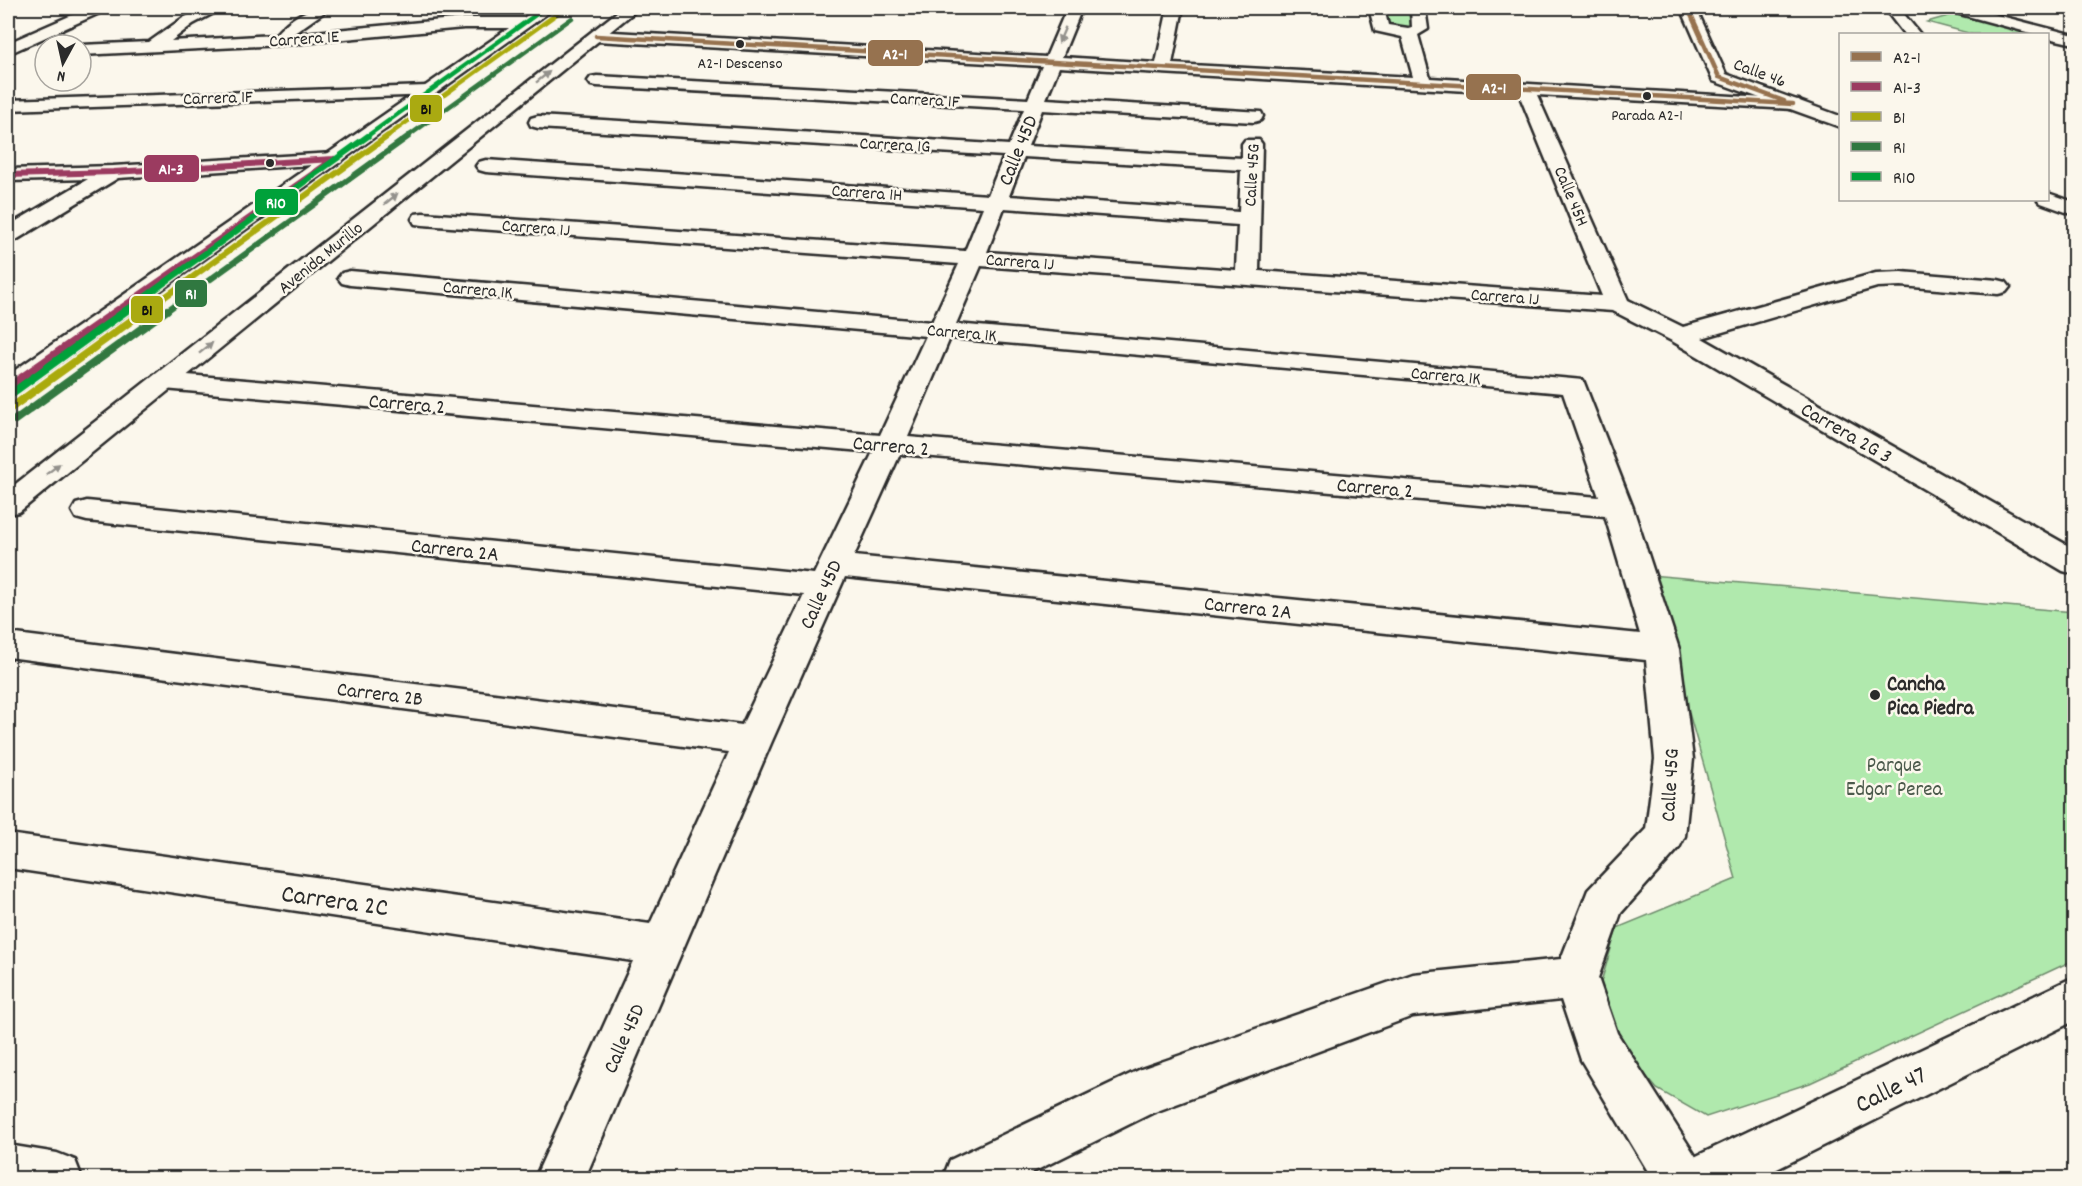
<svg xmlns="http://www.w3.org/2000/svg" width="2082" height="1186" viewBox="0 0 2082 1186" font-family="Dekko,sans-serif">
	<rect width="100%" height="100%" fill="#fbf7ec"/>
	<filter id="ink" filterUnits="userSpaceOnUse"><feTurbulence type="fractalNoise" baseFrequency=".0167" numOctaves="2"/><feDisplacementMap in="SourceGraphic" scale="12" xChannelSelector="R" yChannelSelector="G"/><feConvolveMatrix kernelMatrix="1 2 1 2 8 2 1 2 1" color-interpolation-filters="sRGB"/></filter>
	<g filter="url(#ink)">
		<path fill="#b0e9ad" stroke="#6e8a6c" stroke-width="1.5" d="M 1385,8 L 1408,8 L 1411,28 L 1389,27 Z
			M 1962,12 L 2042,34 L 1972,34 L 1927,22 Z
			M 1650,575 L 2074,612 L 2074,960 L 1810,1083 L 1706,1117 L 1657,1089 L 1627,1053 L 1599,989 L 1617,928 L 1736,879 Z"/>
		<g fill="none" stroke-linecap="round" stroke-linejoin="round">
			<g stroke="#2b2b2b" stroke-width="5">
				<path id="minor" d="M 88,8 L 107,8 L 104,11 L 8,54 L 8,43 Z
					M 204,8 L 223,8 L 193,24 L 171,41 L 275,35 C 289,19 308,6 330,8 L 293,34 L 464,18 L 526,18 L 534,23 L 526,28 L 464,28 L 280,45 L 81,55 L 81,45 L 149,42 L 183,18 Z
					M 1067,8 L 1082,8 L 1062,57 L 1156,63 L 1168,8 L 1183,8 L 1172,64 L 1413,77 L 1402,37 L 1375,31 L 1369,8 L 1384,8 L 1388,25 L 1408,28 L 1412,27 L 1411,8 L 1425,8 L 1428,29 L 1418,35 L 1430,78 L 1799,100 L 1802,104 L 1799,108 L 1793,109 L 1537,95 L 1628,300 L 1683,327 L 1876,273 L 1901,272 L 1998,280 L 2006,282 L 2010,287 L 2006,292 L 1998,294 L 1901,286 L 1877,287 L 1702,338 L 2074,549 L 2074,574 L 2063,571 L 1672,341 L 1613,311 L 981,266 L 956,324 L 1583,380 L 1633,508 L 1679,649 L 1693,759 L 1685,836 L 1679,848 L 1621,913 L 1598,978 L 1617,1033 L 1698,1160 L 1705,1178 L 1652,1178 L 1581,1060 L 1561,1000 L 1413,1016 L 1152,1113 L 1021,1178 L 943,1178 L 950,1160 L 1141,1069 L 1413,974 L 1561,959 L 1588,890 L 1646,829 L 1655,759 L 1646,660 L 845,577 L 772,741 L 585,1178 L 535,1178 L 633,961 L 8,868 L 8,834 L 650,924 L 729,752 L 8,657 L 8,633 L 742,725 L 804,595 L 87,521 L 76,518 L 72,511 L 76,504 L 87,501 L 814,574 L 873,452 L 164,389 L 155,387 L 151,381 L 155,375 L 164,373 L 880,435 L 926,336 L 350,285 L 342,283 L 338,278 L 342,273 L 350,271 L 932,322 L 959,264 L 423,225 L 415,224 L 412,219 L 415,214 L 423,213 L 965,251 L 983,207 L 486,172 L 479,170 L 476,166 L 479,162 L 486,160 L 988,195 L 1004,156 L 538,128 L 531,126 L 529,122 L 531,118 L 538,116 L 1009,145 L 1024,109 L 597,86 L 591,85 L 588,81 L 591,77 L 597,76 L 1028,99 L 1042,66 L 596,41 L 588,36 L 596,31 L 1046,57 ZM 1059,67 L 1519,94 L 1602,296 L 1259,271 L 1262,144 L 1259,140 L 1245,140 L 1242,144 L 1242,158 L 1028,146 L 1042,110 L 1254,122 L 1261,120 L 1263,116 L 1261,112 L 1046,99 ZM 1024,157 L 1241,170 L 1239,212 L 1009,196 ZM 1004,208 L 1238,225 L 1236,270 L 987,252 ZM 950,338 L 1563,393 L 1599,497 L 908,437 ZM 900,454 L 1605,516 L 1640,634 L 854,556 Z
					M 1884,8 L 1899,8 L 1920,34 L 1904,34 Z
					M 1946,8 L 1970,8 L 2074,35 L 2074,44 L 2048,38 L 2048,34 L 2034,34 L 1949,11 Z
					M 428,86 L 434,87 L 437,91 L 434,95 L 8,110 L 8,100 Z
					M 334,153 L 341,155 L 344,159 L 341,163 L 118,178 L 16,240 L 8,241 L 8,226 L 88,179 L 8,181 L 8,169 L 113,166 Z
					M 8,1145 L 57,1153 L 75,1160 L 82,1178 L 8,1178 Z"/>
			</g>
			<g stroke="#2b2b2b" stroke-width="5">
				<path id="tertiary" d="M 1681,8 L 1696,8 L 1726,74 L 1840,116 L 1840,127 L 1713,81 Z
					M 2048,193 L 2074,202 L 2074,215 L 2041,203 L 2038,200 L 2048,200 Z
					M 2074,977 L 2074,1021 L 1759,1178 L 1681,1178 L 1688,1160 Z"/>
			</g>
			<g stroke="#2b2b2b" stroke-width="5">
				<path id="primary" d="M 538,8 L 555,8 L 17,393 L 8,395 L 8,375 Z
					M 622,8 L 639,8 L 19,512 L 8,514 L 8,490 Z"/>
			</g>
			<use href="#minor" fill="#fbf7ec" fill-rule="evenodd"/>
			<use href="#tertiary" fill="#fbf7ec" fill-rule="evenodd"/>
			<use href="#primary" fill="#fbf7ec" fill-rule="evenodd"/>
			<g stroke="#fbf7ec" stroke-width="7">
				<path id="bus-1" d="M 1688,8 L 1719,77 L 1784,101
					M 596,36 L 1793,104"/>
			</g>
			<g stroke="#fbf7ec" stroke-width="9">
				<path id="bus-2-far1" d="M 8,175 L 113,172 L 334,159
					M 115,312 L 334,159"/>
			</g>
			<g stroke="#fbf7ec" stroke-width="11">
				<path id="bus-2" d="M 8,387 L 118,310"/>
			</g>
			<g stroke="#fbf7ec" stroke-width="7">
				<path id="bus-3-far2" d="M 386,137 L 565,8"/>
			</g>
			<g stroke="#fbf7ec" stroke-width="9">
				<path id="bus-3-far1" d="M 144,312 L 388,136"/>
			</g>
			<g stroke="#fbf7ec" stroke-width="11">
				<path id="bus-3" d="M 8,410 L 146,310"/>
			</g>
			<g stroke="#fbf7ec" stroke-width="7">
				<path id="bus-4-far2" d="M 407,137 L 572,18"/>
			</g>
			<g stroke="#fbf7ec" stroke-width="9">
				<path id="bus-4-far1" d="M 165,312 L 409,136"/>
			</g>
			<g stroke="#fbf7ec" stroke-width="11">
				<path id="bus-4" d="M 15,420 L 167,310"/>
			</g>
			<g stroke="#fbf7ec" stroke-width="7">
				<path id="bus-5-far2" d="M 366,137 L 545,8"/>
			</g>
			<g stroke="#fbf7ec" stroke-width="9">
				<path id="bus-5-far1" d="M 124,312 L 368,136"/>
			</g>
			<g stroke="#fbf7ec" stroke-width="11">
				<path id="bus-5" d="M 8,396 L 127,310"/>
			</g>
			<use href="#bus-1" stroke="#96724f" stroke-width="4.5"/>
			<use href="#bus-2-far1" stroke="#9b3b60" stroke-width="6"/>
			<use href="#bus-2" stroke="#9b3b60" stroke-width="8"/>
			<use href="#bus-3-far2" stroke="#aa1" stroke-width="4.5"/>
			<use href="#bus-3-far1" stroke="#aa1" stroke-width="6"/>
			<use href="#bus-3" stroke="#aa1" stroke-width="8"/>
			<use href="#bus-4-far2" stroke="#307840" stroke-width="4.5"/>
			<use href="#bus-4-far1" stroke="#307840" stroke-width="6"/>
			<use href="#bus-4" stroke="#307840" stroke-width="8"/>
			<use href="#bus-5-far2" stroke="#00a13a" stroke-width="4.5"/>
			<use href="#bus-5-far1" stroke="#00a13a" stroke-width="6"/>
			<use href="#bus-5" stroke="#00a13a" stroke-width="8"/>
		</g>
		<defs><path id="oneway-solid" d="M-6-.8H1V-3.2L6.5 0L1 3.2V.8H-6Z" transform="scale(1.5)"/></defs>
		<g fill="#93918c">
			<use href="#oneway-solid" transform="translate(1062 35) rotate(113)"/>
			<use href="#oneway-solid" transform="translate(543 77) rotate(-39)"/>
			<use href="#oneway-solid" transform="translate(391 199) rotate(-39)"/>
			<use href="#oneway-solid" transform="translate(206 348) rotate(-39)"/>
			<use href="#oneway-solid" transform="translate(53 469) rotate(-38)"/>
		</g>
	</g>
	<g fill="#2b2b2b" stroke="#fbf7ec" stroke-width="2">
		<circle cx="740" cy="44" r="5"/>
		<circle cx="1647" cy="96" r="5"/>
		<circle cx="270" cy="163" r="5"/>
		<circle cx="1875" cy="695" r="6"/>
	</g>
	<g text-anchor="middle" stroke-width="5" stroke-linejoin="round" paint-order="stroke">
		<g font-size="16" fill="#2b2b2b" stroke="#fbf7ec">
			<text x="740" y="68">A2-1 Descenso</text>
			<text x="1647" y="120">Parada A2-1</text>
		</g>
		<g font-size="18" fill="#2b2b2b" stroke="#fbf7ec">
			<text transform="translate(304 38) rotate(-4)" y="6">Carrera 1E</text>
			<text transform="translate(1760 72) rotate(20)" y="6">Calle 46</text>
			<text transform="translate(218 97) rotate(-2)" y="6">Carrera 1F</text>
			<text transform="translate(925 99) rotate(3)" y="6">Carrera 1F</text>
			<text transform="translate(895 144) rotate(3)" y="6">Carrera 1G</text>
			<text transform="translate(1251 175) rotate(-87)" y="6">Calle 45G</text>
			<text transform="translate(867 192) rotate(4)" y="6">Carrera 1H</text>
			<text transform="translate(1572 196) rotate(67)" y="6">Calle 45H</text>
			<text transform="translate(536 227) rotate(4)" y="6">Carrera 1J</text>
			<text transform="translate(320 257) rotate(-39)" y="6">Avenida Murillo</text>
			<text transform="translate(1020 261) rotate(4)" y="6">Carrera 1J</text>
			<text transform="translate(478 289) rotate(5)" y="6">Carrera 1K</text>
			<text transform="translate(1505 296) rotate(4)" y="6">Carrera 1J</text>
			<text transform="translate(962 332) rotate(5)" y="6">Carrera 1K</text>
			<text transform="translate(1446 375) rotate(5)" y="6">Carrera 1K</text>
		</g>
		<g font-size="21" fill="#2b2b2b" stroke="#fbf7ec">
			<text transform="translate(1017 150) rotate(-68)" y="7">Calle 45D</text>
			<text transform="translate(407 403) rotate(5)" y="7">Carrera 2</text>
			<text transform="translate(1847 432) rotate(30)" y="7">Carrera 2G 3</text>
			<text transform="translate(891 445) rotate(5)" y="7">Carrera 2</text>
			<text transform="translate(1375 487) rotate(5)" y="7">Carrera 2</text>
			<text transform="translate(455 549) rotate(6)" y="7">Carrera 2A</text>
			<text transform="translate(820 594) rotate(-65)" y="7">Calle 45D</text>
			<text transform="translate(1248 607) rotate(6)" y="7">Carrera 2A</text>
			<text transform="translate(380 693) rotate(7)" y="7">Carrera 2B</text>
			<text transform="translate(1669 785) rotate(-87)" y="7">Calle 45G</text>
			<text transform="translate(623 1038) rotate(-66)" y="7">Calle 45D</text>
		</g>
		<g font-size="21" font-weight="bold" fill="#2b2b2b" stroke="#fbf7ec" text-anchor="start">
			<text x="1887" y="690">Cancha<tspan x="1887" dy="24">Pica Piedra</tspan></text>
		</g>
		<g font-size="21" fill="#4c5a4c" stroke="#fbf7ec">
			<text x="1894" y="771">Parque<tspan x="1894" dy="24">Edgar Perea</tspan></text>
		</g>
		<g font-size="26" fill="#2b2b2b" stroke="#fbf7ec">
			<text transform="translate(335 899) rotate(8)" y="9">Carrera 2C</text>
			<text transform="translate(1890 1088) rotate(-26)" y="9">Calle 47</text>
		</g>
	</g>
	<g stroke="#fbf7ec" stroke-width="2">
		<rect x="867" y="39" width="57" height="28" rx="6" fill="#96724f"/>
		<rect x="1465" y="73" width="57" height="28" rx="6" fill="#96724f"/>
		<rect x="409" y="94" width="34" height="29" rx="6" fill="#aa1"/>
		<rect x="143" y="154" width="57" height="29" rx="6" fill="#9b3b60"/>
		<rect x="254" y="188" width="45" height="28" rx="6" fill="#00a13a"/>
		<rect x="174" y="279" width="34" height="29" rx="6" fill="#307840"/>
		<rect x="130" y="295" width="34" height="29" rx="6" fill="#aa1"/>
	</g>
	<g font-size="16" text-anchor="middle" font-weight="bold" fill="#fff">
		<text x="895" y="59">A2-1</text>
		<text x="1494" y="93">A2-1</text>
		<text x="171" y="174">A1-3</text>
		<text x="276" y="208">R10</text>
		<text x="191" y="299">R1</text>
	</g>
	<g font-size="16" text-anchor="middle" font-weight="bold" fill="#111">
		<text x="426" y="114">B1</text>
		<text x="147" y="315">B1</text>
	</g>
	<rect width="2082" height="1186" fill="none" stroke="#fbf7ec" stroke-width="30"/>
	<rect x="15" y="15" width="2052" height="1156" fill="none" stroke="#2b2b2b" stroke-width="2" filter="url(#ink)"/>
	<rect x="1839" y="33" width="210" height="168" fill="#fbf7ec" stroke="#a8a59f" stroke-width="1.5"/>
	<rect x="1851" y="52" width="30" height="9" fill="#96724f" stroke="#a8a59f" stroke-width="1.5"/>
	<text x="1893" y="63" font-size="18" fill="#2b2b2b">A2-1</text>
	<rect x="1851" y="82" width="30" height="9" fill="#9b3b60" stroke="#a8a59f" stroke-width="1.5"/>
	<text x="1893" y="93" font-size="18" fill="#2b2b2b">A1-3</text>
	<rect x="1851" y="112" width="30" height="9" fill="#aaaa11" stroke="#a8a59f" stroke-width="1.5"/>
	<text x="1893" y="123" font-size="18" fill="#2b2b2b">B1</text>
	<rect x="1851" y="142" width="30" height="9" fill="#307840" stroke="#a8a59f" stroke-width="1.5"/>
	<text x="1893" y="153" font-size="18" fill="#2b2b2b">R1</text>
	<rect x="1851" y="172" width="30" height="9" fill="#00a13a" stroke="#a8a59f" stroke-width="1.5"/>
	<text x="1893" y="183" font-size="18" fill="#2b2b2b">R10</text>
	<g transform="translate(63 63) rotate(188)"><circle r="28" fill="#fbf7ec" stroke="#a8a59f" stroke-width="1.5"/>
	<path d="M0-4.5L10 22L0 15L-10 22Z" fill="#2b2b2b"/>
	<text y="-9" font-size="16" font-weight="bold" text-anchor="middle" fill="#2b2b2b">N</text>
	</g>
</svg>
